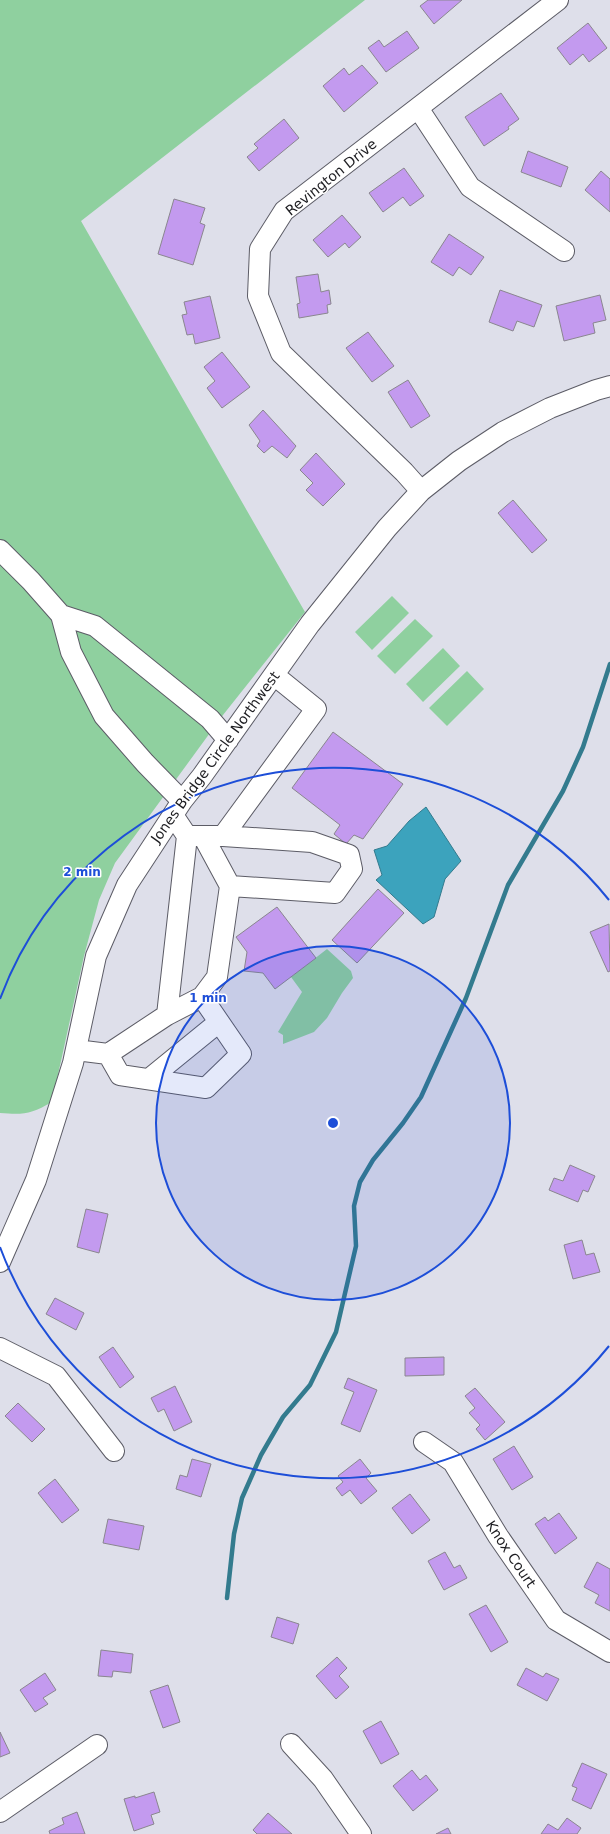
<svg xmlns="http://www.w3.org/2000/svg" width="610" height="1834" viewBox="0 0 610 1834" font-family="'DejaVu Sans',sans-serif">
	<rect width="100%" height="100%" fill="#dedfea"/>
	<path fill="#8fd09f" d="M 0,0 L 365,0 L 81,221 L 305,612 L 223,715 L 115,863 L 99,900 L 84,956 L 52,1102 C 31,1114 24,1115 0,1113 Z
		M 392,596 L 409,613 L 372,650 L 355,632 Z
		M 415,619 L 433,636 L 395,674 L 377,656 Z
		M 443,648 L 460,666 L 423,702 L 406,684 Z
		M 467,671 L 484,689 L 447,726 L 429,708 Z
		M 327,949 L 351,971 L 353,978 L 342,993 L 327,1018 L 314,1032 L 283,1044 L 283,1035 L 278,1032 L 302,992 L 291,977 Z"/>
	<path fill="#3ca3bd" stroke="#337b8e" d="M 426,807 L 461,861 L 445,879 L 434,917 L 423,924 L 376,880 L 382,875 L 374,850 L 387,846 L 409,821 Z"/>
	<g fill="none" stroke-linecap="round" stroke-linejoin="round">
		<path stroke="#337b8e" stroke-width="4.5" d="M 227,1598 L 234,1534 L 242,1498 L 261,1455 L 283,1417 L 310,1385 L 336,1332 L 356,1246 L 354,1206 L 360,1182 L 373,1160 L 403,1123 L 421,1097 L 466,998 L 508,885 L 563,791 L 583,747 L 610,664"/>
	</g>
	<path fill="#c39aef" stroke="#8a868f" d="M 428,0 L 462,0 L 434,24 L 420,6 Z
		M 588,23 L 607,48 L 589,62 L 583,54 L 570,65 L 557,48 Z
		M 407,31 L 419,48 L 386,72 L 368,48 L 379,40 L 384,47 Z
		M 362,65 L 378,83 L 344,112 L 323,86 L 344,68 L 349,75 Z
		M 501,93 L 519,119 L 508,127 L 509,129 L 484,146 L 465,117 Z
		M 284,119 L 299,138 L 259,171 L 247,157 L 258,148 L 254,144 Z
		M 528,151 L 568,167 L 561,187 L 521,172 Z
		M 404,168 L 424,196 L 410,206 L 403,197 L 383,212 L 369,193 Z
		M 601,171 L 610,179 L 610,212 L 585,190 Z
		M 174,199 L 205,208 L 200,223 L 205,225 L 193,265 L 158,254 Z
		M 342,215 L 361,237 L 349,248 L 345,243 L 328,257 L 313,240 Z
		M 449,234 L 484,257 L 471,275 L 459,267 L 453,276 L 431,262 Z
		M 318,274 L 321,292 L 329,290 L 331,304 L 327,305 L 328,313 L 299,318 L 297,304 L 300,303 L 296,277 Z
		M 500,290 L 542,305 L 534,327 L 517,321 L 513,331 L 489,322 Z
		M 600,295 L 606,320 L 593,323 L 595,333 L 564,341 L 556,306 Z
		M 210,296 L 220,338 L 195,344 L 193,334 L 187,335 L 182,315 L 187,314 L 184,302 Z
		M 368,332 L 394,366 L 372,382 L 346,348 Z
		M 222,352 L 250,387 L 222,408 L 207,388 L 215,381 L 204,367 Z
		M 408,380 L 430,416 L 411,428 L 388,392 Z
		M 263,410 L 296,446 L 287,458 L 272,446 L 264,453 L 257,446 L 260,441 L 249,425 Z
		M 316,453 L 345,484 L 323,506 L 306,490 L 313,483 L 300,470 Z
		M 513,500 L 547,540 L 532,553 L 498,513 Z
		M 333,732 L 403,784 L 363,839 L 354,835 L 346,844 L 334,834 L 340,825 L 292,788 Z
		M 378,889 L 404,913 L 357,963 L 332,940 Z
		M 277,907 L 316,958 L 275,989 L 263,973 L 244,971 L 247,952 L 236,937 Z
		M 609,924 L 610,971 L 608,972 L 590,932 Z
		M 570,1165 L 595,1176 L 588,1192 L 583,1190 L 578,1202 L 549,1190 L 554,1178 L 563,1181 Z
		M 86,1209 L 108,1214 L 99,1253 L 77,1247 Z
		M 582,1240 L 586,1255 L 594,1253 L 600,1272 L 573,1279 L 564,1245 Z
		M 55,1298 L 84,1313 L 76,1330 L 46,1314 Z
		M 113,1347 L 134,1377 L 120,1388 L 99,1357 Z
		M 444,1357 L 444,1375 L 405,1376 L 405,1358 Z
		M 348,1378 L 377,1390 L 360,1432 L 341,1424 L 354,1392 L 344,1388 Z
		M 175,1386 L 192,1422 L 174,1431 L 164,1409 L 158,1412 L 151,1398 Z
		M 475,1388 L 505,1422 L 485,1440 L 476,1429 L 480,1425 L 469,1413 L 475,1408 L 465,1396 Z
		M 18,1403 L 45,1429 L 32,1442 L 5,1416 Z
		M 514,1446 L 533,1477 L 512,1490 L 493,1459 Z
		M 192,1459 L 211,1464 L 201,1497 L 176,1489 L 180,1475 L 187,1477 Z
		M 360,1459 L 371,1473 L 366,1478 L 377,1491 L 361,1504 L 350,1490 L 342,1496 L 336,1488 L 343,1482 L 338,1476 Z
		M 55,1479 L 79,1510 L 62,1523 L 38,1493 Z
		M 410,1494 L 430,1520 L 412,1534 L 392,1508 Z
		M 559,1513 L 577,1538 L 555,1554 L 535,1524 L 545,1517 L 548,1521 Z
		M 108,1519 L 144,1526 L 139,1550 L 103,1543 Z
		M 445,1552 L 454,1568 L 460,1565 L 467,1578 L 444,1590 L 428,1561 Z
		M 597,1562 L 610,1569 L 610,1611 L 595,1603 L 599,1595 L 584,1587 Z
		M 486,1605 L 508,1642 L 491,1652 L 469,1614 Z
		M 277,1617 L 299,1624 L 293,1644 L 271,1637 Z
		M 101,1650 L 133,1654 L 131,1673 L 113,1671 L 112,1677 L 98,1676 Z
		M 337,1657 L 347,1668 L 339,1676 L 349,1687 L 336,1699 L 316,1676 Z
		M 526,1668 L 543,1677 L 546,1673 L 559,1679 L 547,1701 L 517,1685 Z
		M 45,1673 L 56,1690 L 43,1698 L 48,1704 L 35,1712 L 20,1690 Z
		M 168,1685 L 180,1722 L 163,1728 L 150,1691 Z
		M 381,1721 L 399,1754 L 381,1764 L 363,1731 Z
		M 0,1732 L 10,1753 L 0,1757 Z
		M 582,1763 L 607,1774 L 591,1809 L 572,1800 L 577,1788 L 572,1786 Z
		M 412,1770 L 420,1780 L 426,1775 L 438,1790 L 413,1811 L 393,1786 Z
		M 154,1792 L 160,1812 L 151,1815 L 154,1824 L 134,1831 L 124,1799 L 135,1796 L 135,1798 Z
		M 77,1812 L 85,1834 L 50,1834 L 49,1831 L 64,1824 L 62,1818 Z
		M 268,1813 L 292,1834 L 257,1834 L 253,1830 Z
		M 567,1818 L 581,1828 L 577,1834 L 541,1834 L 548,1824 L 558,1830 Z
		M 448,1828 L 451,1834 L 436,1834 Z"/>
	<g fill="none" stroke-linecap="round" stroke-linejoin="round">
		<g stroke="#5c5c66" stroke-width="22">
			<path id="minor" d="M 418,108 L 470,187 L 564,251
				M 421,491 L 404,472 L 281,353 L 258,296 L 260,249 L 284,211 L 558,0
				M 0,550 L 31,581 L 61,615 L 71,652 L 104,716 L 145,763 L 182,801
				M 61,615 L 95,626 L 210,719 L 228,740
				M 187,836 L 223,836 L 316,709 L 274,675
				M 223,836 L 312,842 L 349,855 L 352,869 L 335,893 L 230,886
				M 202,997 L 217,977 L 230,886 L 203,836
				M 76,1050 L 108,1054 L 167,1015 L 187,836 L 173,815
				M 108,1054 L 120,1075 L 206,1088 L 241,1054 L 202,997 L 167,1015
				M 149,1079 L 219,1022
				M 0,1262 L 36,1180 L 73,1063 L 96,956 L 127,885 L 182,801 L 202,776 L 310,624 L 387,528 L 421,491 L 459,461 L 503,432 L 550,408 L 596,390 L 610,386
				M 0,1348 L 56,1376 L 114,1451
				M 424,1442 L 453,1462 L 498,1536 L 556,1620 L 610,1652
				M 291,1744 L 323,1779 L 361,1834
				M 0,1812 L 97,1745"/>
		</g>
		<use href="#minor" stroke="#fff" stroke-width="20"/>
	</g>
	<circle cx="333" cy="1123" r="177" fill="#1d4ed8" fill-opacity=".12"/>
	<g fill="none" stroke="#1d4ed8" stroke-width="2">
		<circle cx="333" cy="1123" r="177"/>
		<path d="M609 1346A355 355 0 0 1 0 1247M0 999A355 355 0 0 1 609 900"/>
	</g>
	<g text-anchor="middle" stroke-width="3" stroke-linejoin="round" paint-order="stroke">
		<g font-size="14" fill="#1d1d21" stroke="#fff">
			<text transform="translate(331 177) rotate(-39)" y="5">Revington Drive</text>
			<text transform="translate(215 757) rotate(-54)" y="5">Jones Bridge Circle Northwest</text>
			<text transform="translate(511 1554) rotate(56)" y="5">Knox Court</text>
		</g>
	</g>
	<circle cx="333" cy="1123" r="6" fill="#1d4ed8" stroke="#fff" stroke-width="2"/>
	<g font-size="12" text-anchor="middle" font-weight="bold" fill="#1d4ed8" stroke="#fff" stroke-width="3" stroke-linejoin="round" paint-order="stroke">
		<text x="82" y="876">2 min</text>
		<text x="208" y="1002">1 min</text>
	</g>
</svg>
